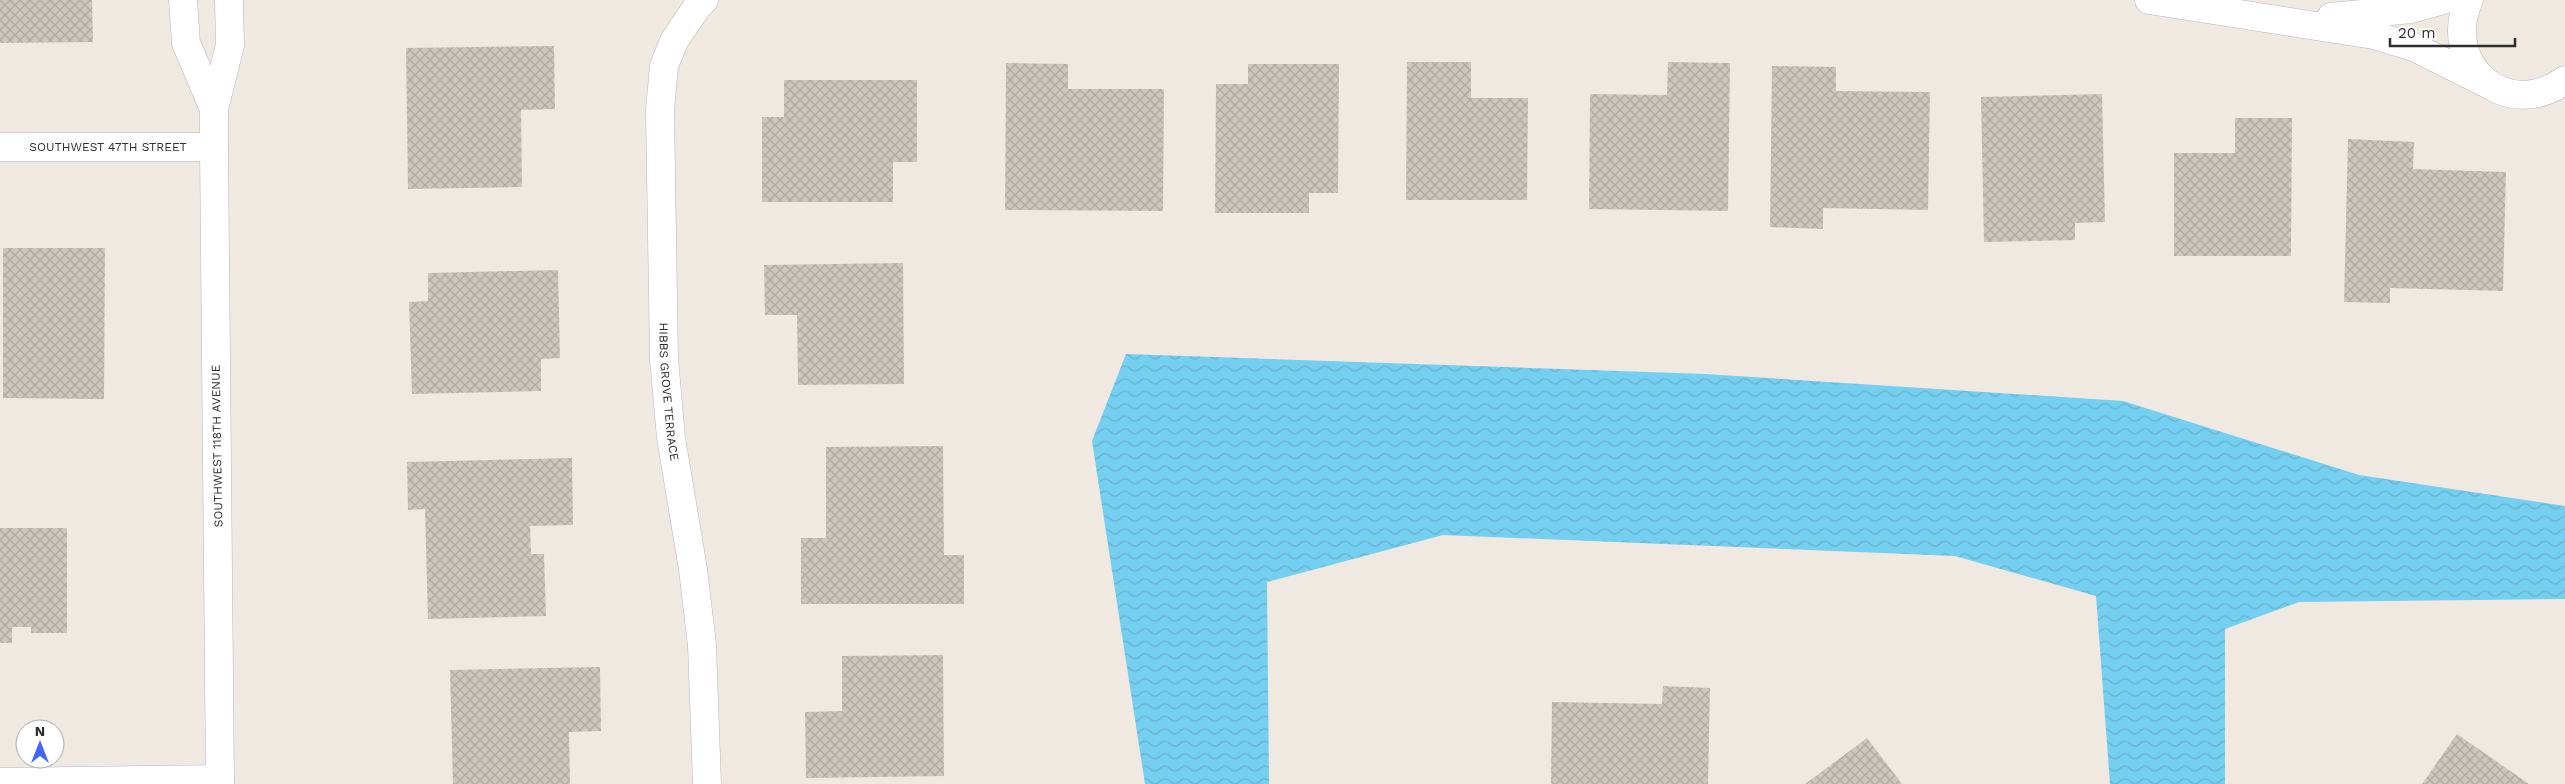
<svg xmlns="http://www.w3.org/2000/svg" width="2565" height="784" viewBox="0 0 2565 784" font-family="'Work Sans',sans-serif">
	<defs>
		<pattern id="water-waves" width="16" height="10" patternUnits="userSpaceOnUse" patternTransform="scale(1.25)"><rect width="16" height="10" fill="#75cff0"/><path d="M0 5q4-4 8 0t8 0" fill="none" stroke="#66b2ce"/></pattern>
		<pattern id="building-cross-hatch" width="8" height="8" patternUnits="userSpaceOnUse" patternTransform="scale(1.25)"><rect width="8" height="8" fill="#cbc7bf"/><path d="M0 0l8 8M0 8l8-8" fill="none" stroke="#afaba4"/></pattern>
	</defs>
	<rect width="100%" height="100%" fill="#efe9e1"/>
	<path fill="url(#water-waves)" d="M 1126,354 L 1705,374 L 2123,401 L 2359,475 L 2565,506 L 2565,599 L 2299,602 L 2225,629 L 2225,784 L 2110,784 L 2096,596 L 1955,556 L 1443,535 L 1267,582 L 1269,784 L 1145,784 L 1092,441 Z"/>
	<path fill="url(#building-cross-hatch)" d="M 0,0 L 92,0 L 93,42 L 0,43 Z
		M 554,46 L 555,109 L 521,110 L 522,187 L 408,189 L 406,48 Z
		M 1407,62 L 1471,62 L 1471,98 L 1528,98 L 1527,200 L 1406,200 Z
		M 1668,62 L 1730,63 L 1728,211 L 1589,209 L 1590,94 L 1667,95 Z
		M 1006,63 L 1068,64 L 1068,89 L 1164,89 L 1163,211 L 1005,210 Z
		M 1248,64 L 1339,64 L 1338,193 L 1309,193 L 1309,213 L 1215,213 L 1216,84 L 1248,84 Z
		M 1772,66 L 1836,67 L 1836,91 L 1930,92 L 1928,210 L 1823,208 L 1823,229 L 1770,227 Z
		M 784,80 L 917,80 L 917,162 L 893,162 L 893,202 L 762,202 L 762,117 L 784,117 Z
		M 2102,94 L 2105,222 L 2075,223 L 2075,240 L 1984,242 L 1981,97 Z
		M 2235,118 L 2292,118 L 2291,256 L 2174,256 L 2174,153 L 2235,153 Z
		M 2348,139 L 2414,142 L 2413,169 L 2506,172 L 2503,291 L 2390,288 L 2390,303 L 2344,302 Z
		M 3,248 L 105,248 L 104,399 L 3,398 Z
		M 903,263 L 904,384 L 798,385 L 797,315 L 765,315 L 764,265 Z
		M 558,270 L 560,358 L 541,359 L 541,391 L 412,394 L 409,302 L 428,301 L 428,273 Z
		M 943,446 L 944,555 L 964,555 L 964,604 L 801,604 L 801,538 L 826,538 L 826,447 Z
		M 572,458 L 573,525 L 530,526 L 531,554 L 544,554 L 546,616 L 428,619 L 425,509 L 408,510 L 407,462 Z
		M 0,528 L 67,528 L 67,633 L 31,633 L 31,627 L 12,627 L 12,643 L 0,643 Z
		M 943,655 L 944,776 L 806,778 L 805,712 L 842,711 L 842,656 Z
		M 600,667 L 601,731 L 569,732 L 570,784 L 453,784 L 450,670 Z
		M 1663,686 L 1710,688 L 1708,784 L 1551,784 L 1552,702 L 1662,704 Z
		M 2457,734 L 2529,784 L 2422,784 Z
		M 1867,738 L 1902,784 L 1805,784 Z"/>
	<g fill="none" stroke-linecap="round" stroke-linejoin="round">
		<g stroke="#b4b7c1" stroke-width="29">
			<g id="minor">
				<path d="M 183,0 L 186,43 L 214,109"/>
				<path id="s1" d="M 704,0 L 697,7 L 674,41 L 664,66 L 660,110 L 664,359 L 671,438 L 693,569 L 702,645 L 707,784"/>
				<path d="M 2149,0 L 2374,35 L 2416,48 L 2488,84"/>
				<path d="M 2469,0 C 2440,65 2507,123 2565,80"/>
				<path d="M 2331,17 L 2411,9 L 2443,0"/>
				<path id="s2" d="M 0,147 L 214,147"/>
				<path d="M 0,782 L 220,779"/>
				<path d="M 220,784 L 214,147 L 214,109 L 230,45 L 229,0"/>
			</g>
		</g>
		<use href="#minor" stroke="#fff" stroke-width="28"/>
	</g>
	<g text-anchor="middle" stroke-width="4" stroke-linejoin="round" paint-order="stroke">
		<g font-size="12" fill="#2e2e2e" stroke="#fff">
			<text dy="4" stroke="none"><textPath href="#s2" startOffset="108">SOUTHWEST 47TH STREET</textPath></text>
			<text dy="4" stroke="none"><textPath href="#s1" startOffset="404">HIBBS GROVE TERRACE</textPath></text>
			<text transform="translate(217 446) rotate(-91)" y="4">SOUTHWEST 118TH AVENUE</text>
		</g>
	</g>
	<g transform="translate(40 744)"><circle r="24" fill="#ffffff" stroke="#ababab"/>
	<path d="M0-4L9 19L0 12L-9 19Z" fill="#4264fb"/>
	<text y="-8" font-size="14" font-weight="bold" text-anchor="middle" fill="#2e2e2e">N</text>
	</g>
	<path d="M2390 38v8h125v-8" fill="none" stroke="#2e2e2e" stroke-width="2.5"/>
	<text x="2398" y="38" font-size="15" fill="#2e2e2e" stroke="#ffffff" stroke-width="4" paint-order="stroke">20 m</text>
</svg>
